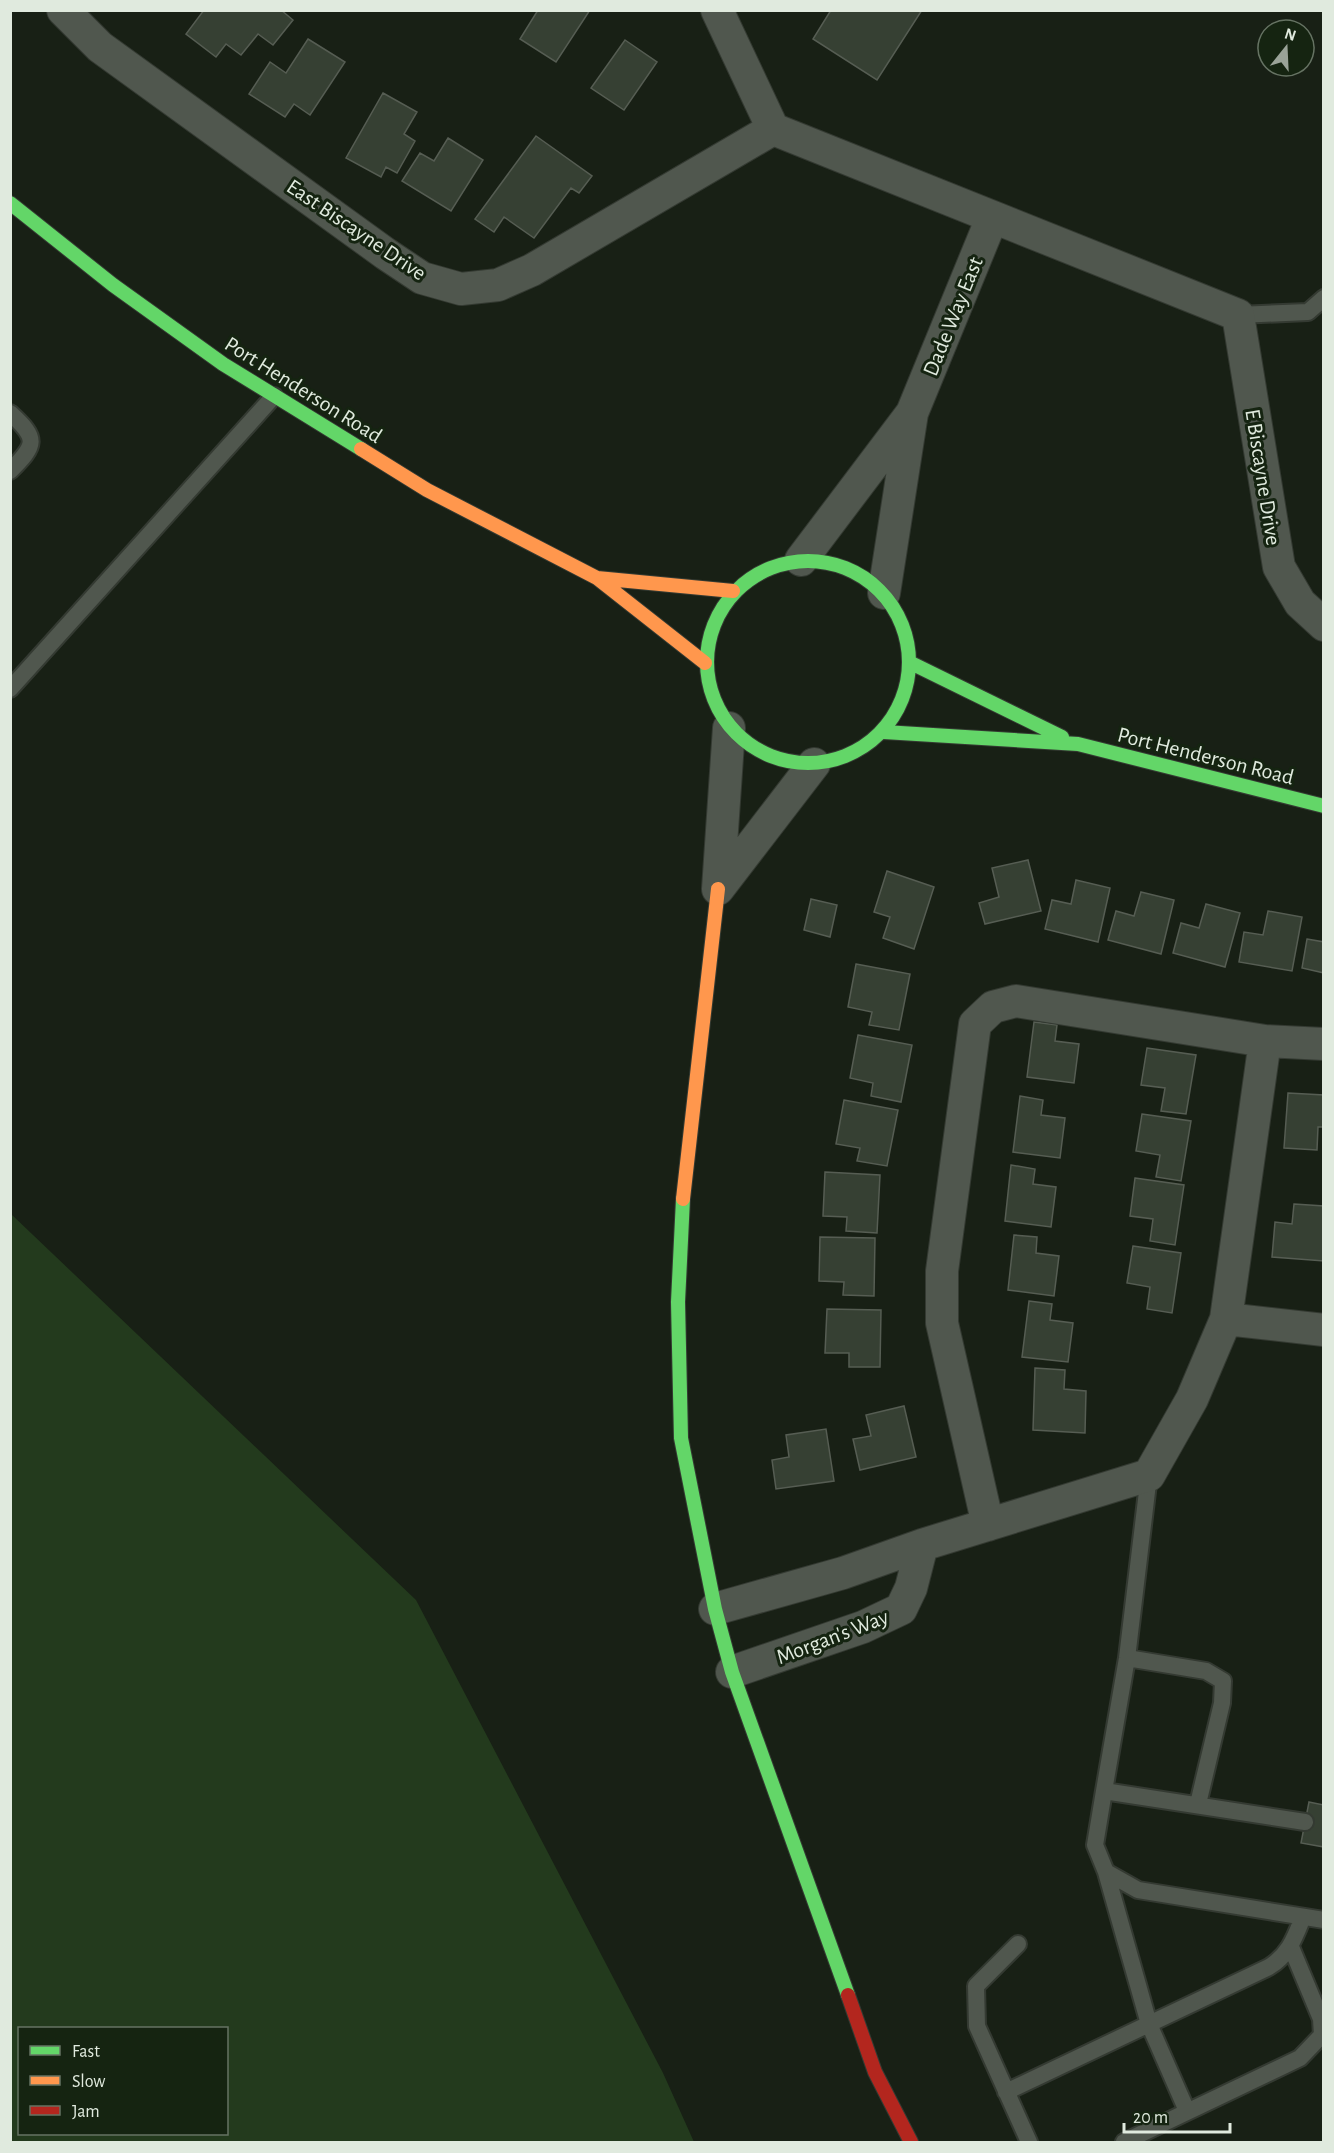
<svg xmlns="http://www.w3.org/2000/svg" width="1334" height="2153" viewBox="0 0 1334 2153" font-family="'Alegreya Sans',sans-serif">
	<rect width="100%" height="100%" fill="#182015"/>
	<path fill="#233a1d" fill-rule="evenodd" d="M 11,1214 L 416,1600 L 663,2073 L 694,2142 L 11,2142 ZM 20,2028 L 226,2028 L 226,2134 L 20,2134 Z"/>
	<path fill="#364033" stroke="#565d53" stroke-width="1.5" d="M 204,10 L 281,10 L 293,20 L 273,45 L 258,34 L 241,55 L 226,44 L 216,57 L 186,34 Z
		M 538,10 L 590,10 L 556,62 L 520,39 Z
		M 831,10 L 922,10 L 877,80 L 813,39 Z
		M 308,39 L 345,62 L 310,115 L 294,104 L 285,117 L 249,94 L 270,62 L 286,73 Z
		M 625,40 L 657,62 L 624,110 L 591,88 Z
		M 383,93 L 417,112 L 404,134 L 415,141 L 397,173 L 386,167 L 381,177 L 346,158 Z
		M 536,136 L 592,176 L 579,193 L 571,188 L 534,238 L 504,217 L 494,232 L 475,219 Z
		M 448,138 L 483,160 L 451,211 L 402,181 L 420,153 L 434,161 Z
		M 1028,860 L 1041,911 L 985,924 L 979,903 L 999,897 L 992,868 Z
		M 887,871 L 934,887 L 914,949 L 883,938 L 890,917 L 874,912 Z
		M 1076,880 L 1110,888 L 1098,942 L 1045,929 L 1052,900 L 1071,904 Z
		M 1141,892 L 1174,900 L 1161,954 L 1108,940 L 1116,911 L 1134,916 Z
		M 811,899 L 837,905 L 830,937 L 804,930 Z
		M 1206,904 L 1240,913 L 1225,967 L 1173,953 L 1181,923 L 1199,928 Z
		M 1268,911 L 1302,917 L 1292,971 L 1239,962 L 1244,932 L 1263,935 Z
		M 1307,939 L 1324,942 L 1324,973 L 1302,968 Z
		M 856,964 L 910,974 L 899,1030 L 869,1025 L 872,1012 L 848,1007 Z
		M 1034,1022 L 1057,1025 L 1055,1041 L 1079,1044 L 1074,1083 L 1027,1077 Z
		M 858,1035 L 912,1045 L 901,1102 L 871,1096 L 873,1083 L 850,1078 Z
		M 1147,1048 L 1196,1055 L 1186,1114 L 1161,1111 L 1165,1088 L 1141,1085 Z
		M 1288,1093 L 1324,1095 L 1324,1127 L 1318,1127 L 1317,1150 L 1284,1148 Z
		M 1020,1096 L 1043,1100 L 1041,1115 L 1065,1118 L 1060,1158 L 1013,1152 Z
		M 844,1100 L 898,1110 L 887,1166 L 857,1161 L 860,1148 L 836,1144 Z
		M 1142,1114 L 1191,1121 L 1181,1181 L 1156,1177 L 1160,1155 L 1136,1151 Z
		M 1011,1165 L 1035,1169 L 1033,1184 L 1056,1187 L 1051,1227 L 1005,1221 Z
		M 825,1172 L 880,1175 L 877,1233 L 846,1231 L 847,1217 L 823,1216 Z
		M 1135,1178 L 1184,1185 L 1175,1245 L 1150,1241 L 1153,1219 L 1130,1216 Z
		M 1294,1204 L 1324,1206 L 1324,1261 L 1272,1257 L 1275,1222 L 1292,1224 Z
		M 1014,1235 L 1037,1237 L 1036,1253 L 1059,1256 L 1054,1296 L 1008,1290 Z
		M 820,1237 L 875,1238 L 874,1296 L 843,1295 L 844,1282 L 819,1281 Z
		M 1133,1246 L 1181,1253 L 1172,1313 L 1147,1309 L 1150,1287 L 1127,1283 Z
		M 1029,1301 L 1052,1304 L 1050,1320 L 1073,1323 L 1068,1362 L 1022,1357 Z
		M 827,1309 L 881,1310 L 880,1367 L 849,1367 L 849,1353 L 825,1353 Z
		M 1035,1368 L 1065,1370 L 1064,1389 L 1086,1391 L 1085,1433 L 1033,1430 Z
		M 904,1406 L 916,1457 L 860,1470 L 853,1439 L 871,1436 L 866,1415 Z
		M 826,1429 L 834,1481 L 776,1489 L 772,1460 L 789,1457 L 786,1435 Z
		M 1309,1802 L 1324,1805 L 1324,1847 L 1301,1843 Z"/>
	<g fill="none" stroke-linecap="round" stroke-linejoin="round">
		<g stroke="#343a32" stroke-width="20">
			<path id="lane" d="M 1238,315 L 1308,312 L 1324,298
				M 10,413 C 39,439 36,445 10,471
				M 10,689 L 274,396
				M 1127,1658 L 1206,1671 L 1223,1681 L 1222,1703 L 1198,1804
				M 1104,1791 L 1127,1658 L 1149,1475
				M 1305,1822 L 1104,1791 L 1095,1845 L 1106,1872 L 1138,1890 L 1324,1920
				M 1106,1872 L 1149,2024 L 1187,2111
				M 1018,1944 L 976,1986 L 977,2026 L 1029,2142
				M 1006,2092 L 1269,1967 C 1289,1955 1295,1937 1303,1917
				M 1124,2142 L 1300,2058 L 1322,2035 L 1321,2019 L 1291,1947"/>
		</g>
		<g stroke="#343a32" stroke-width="34">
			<path id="street" d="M 63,10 L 100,47 L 386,254 L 422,278 L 461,289 L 498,285 L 532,270 L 773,129
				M 717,10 L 773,129
				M 773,129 L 1238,315 L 1279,567 L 1300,603 L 1324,625
				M 912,413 L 992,218
				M 801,560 L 912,413 L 884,593
				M 729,728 L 718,889 L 814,764
				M 1226,1319 L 1324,1330
				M 988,1525 L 942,1323 L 942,1271 L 975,1024 L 993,1007 L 1016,1001 L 1265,1041 L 1324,1044
				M 715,1609 L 843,1573 L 922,1545 L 1149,1475 L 1192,1399 L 1226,1319 L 1265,1041
				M 732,1672 L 863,1627 L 901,1609 L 911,1588 L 922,1545"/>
		</g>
		<g stroke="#343a32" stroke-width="16">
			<path id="fast" d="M 10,203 L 113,285 L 223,364 L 361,449
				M707 662a101 101 0 1 1 202 0a101 101 0 1 1-202 0Z
				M 911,663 L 1062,737
				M 884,732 L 1078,744 L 1324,806
				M 683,1199 L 678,1302 L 681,1438 L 715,1609 L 732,1672 L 848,1995"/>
		</g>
		<g stroke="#343a32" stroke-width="16">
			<path id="slow" d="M 361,449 L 427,490 L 597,578 L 705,663
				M 597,578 L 733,591
				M 683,1199 L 718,889"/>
		</g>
		<g stroke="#343a32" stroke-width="16">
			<path id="jam" d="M 848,1995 L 875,2072 L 911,2142"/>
		</g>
		<use href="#lane" stroke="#50574e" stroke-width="16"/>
		<use href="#street" stroke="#50574e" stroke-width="32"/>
		<use href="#fast" stroke="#63d668" stroke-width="14"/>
		<use href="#slow" stroke="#ff974d" stroke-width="14"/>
		<use href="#jam" stroke="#b3261e" stroke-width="14"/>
	</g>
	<g text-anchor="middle" stroke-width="6" stroke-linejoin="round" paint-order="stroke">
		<g font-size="22" fill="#e0eade" stroke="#152411">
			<text transform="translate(357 229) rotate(34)" y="8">East Biscayne Drive</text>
			<text transform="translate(952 316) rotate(-68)" y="8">Dade Way East</text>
			<text transform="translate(304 389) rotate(32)" y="8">Port Henderson Road</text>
			<text transform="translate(1264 477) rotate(81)" y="8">E Biscayne Drive</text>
			<text transform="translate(1206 755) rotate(14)" y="8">Port Henderson Road</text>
			<text transform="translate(832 1636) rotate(-21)" y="8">Morgan's Way</text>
		</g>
	</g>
	<rect width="1334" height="2153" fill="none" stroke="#e0eade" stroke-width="24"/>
	<rect x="18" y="2027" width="210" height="108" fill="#152411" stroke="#667363" stroke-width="1.5"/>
	<rect x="30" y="2046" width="30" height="9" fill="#63d668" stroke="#667363" stroke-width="1.5"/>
	<text x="72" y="2057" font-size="18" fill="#e0eade">Fast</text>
	<rect x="30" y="2076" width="30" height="9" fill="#ff974d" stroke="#667363" stroke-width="1.5"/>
	<text x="72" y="2087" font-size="18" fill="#e0eade">Slow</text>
	<rect x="30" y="2106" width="30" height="9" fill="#b3261e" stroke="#667363" stroke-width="1.5"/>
	<text x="72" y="2117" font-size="18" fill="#e0eade">Jam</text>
	<g transform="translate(1286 48) rotate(18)"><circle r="28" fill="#152411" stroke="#667363" stroke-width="1.5"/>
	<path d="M0-4.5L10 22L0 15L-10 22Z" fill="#9aa398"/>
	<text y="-9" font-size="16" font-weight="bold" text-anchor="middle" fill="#e0eade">N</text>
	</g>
	<path d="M1124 2123v9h106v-9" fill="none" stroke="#e0eade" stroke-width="3"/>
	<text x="1133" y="2123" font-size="18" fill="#e0eade" stroke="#152411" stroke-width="4.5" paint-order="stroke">20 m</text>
</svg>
